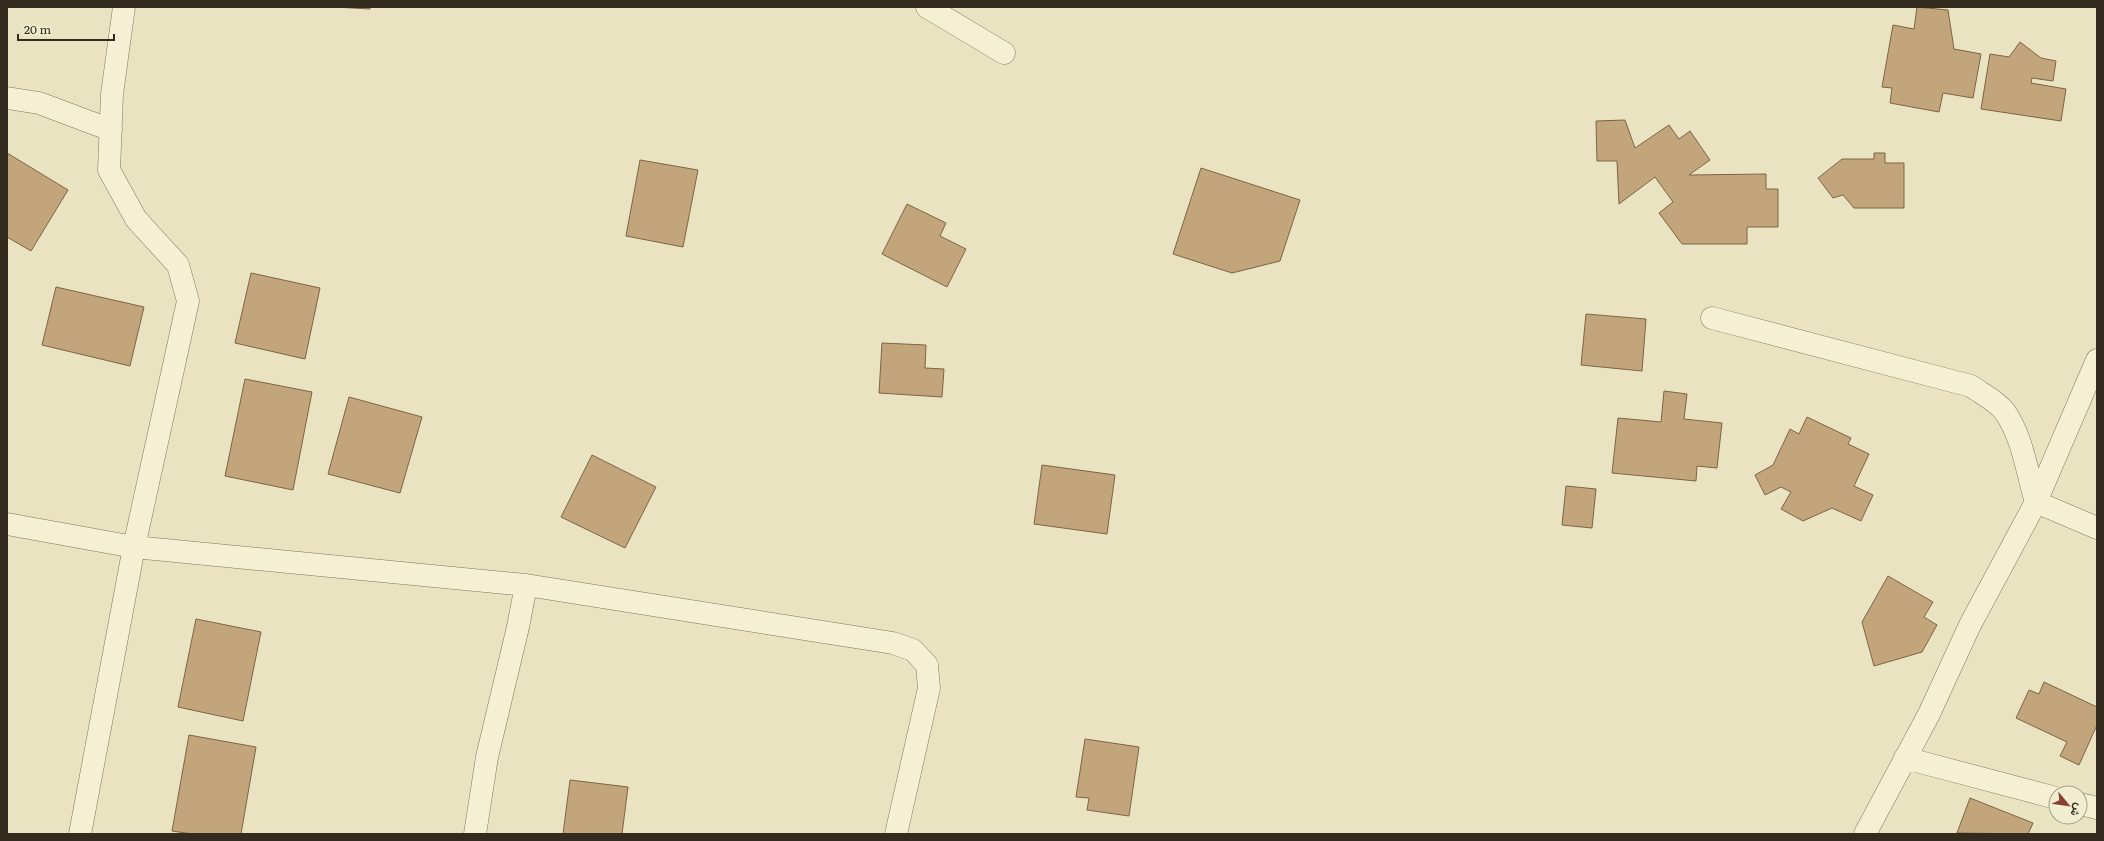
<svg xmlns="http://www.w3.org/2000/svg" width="2104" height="841" viewBox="0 0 2104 841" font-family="Literata,Vazirmatn,serif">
	<rect width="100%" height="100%" fill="#e9e3c2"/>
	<path fill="#c3a57b" stroke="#7d6443" d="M 335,7 L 370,7 L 370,9 Z
		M 1917,7 L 1948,10 L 1954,49 L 1981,54 L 1973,98 L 1943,93 L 1939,112 L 1890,103 L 1892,88 L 1882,87 L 1893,25 L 1914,29 Z
		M 2020,42 L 2041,58 L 2056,61 L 2053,81 L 2032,78 L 2031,83 L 2066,89 L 2061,121 L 1981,109 L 1990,54 L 2009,57 Z
		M 1625,120 L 1635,148 L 1669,125 L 1679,139 L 1690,131 L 1710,160 L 1689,175 L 1766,174 L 1766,189 L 1778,189 L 1778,227 L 1747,227 L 1747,244 L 1682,244 L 1659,213 L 1673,202 L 1655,177 L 1619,204 L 1617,161 L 1597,161 L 1596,121 Z
		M 7,153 L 68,190 L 31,251 L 7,237 Z
		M 1874,153 L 1885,153 L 1885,163 L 1904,163 L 1904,208 L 1854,208 L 1843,195 L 1833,198 L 1818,178 L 1842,159 L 1874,159 Z
		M 640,160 L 698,170 L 683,247 L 626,236 Z
		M 1201,168 L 1300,200 L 1280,261 L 1232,273 L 1173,254 Z
		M 907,204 L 946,223 L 940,236 L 966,249 L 947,287 L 882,254 Z
		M 251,273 L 320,288 L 305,359 L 235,343 Z
		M 56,287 L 144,307 L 130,366 L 42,345 Z
		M 1586,314 L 1646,319 L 1642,371 L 1581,365 Z
		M 882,343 L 926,345 L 925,368 L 944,369 L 942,397 L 879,393 Z
		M 245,379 L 312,392 L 293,490 L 225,476 Z
		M 1664,391 L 1687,394 L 1684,419 L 1722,423 L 1717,468 L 1697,466 L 1696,481 L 1612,473 L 1618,418 L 1661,422 Z
		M 349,397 L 422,417 L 400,493 L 328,474 Z
		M 1807,417 L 1851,438 L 1848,444 L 1869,454 L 1854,486 L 1873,495 L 1861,521 L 1832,508 L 1803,521 L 1781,509 L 1791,492 L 1781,487 L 1765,495 L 1755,475 L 1773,465 L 1790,429 L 1799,434 Z
		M 592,455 L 656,487 L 625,548 L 561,517 Z
		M 1042,465 L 1115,475 L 1107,534 L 1034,524 Z
		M 1566,486 L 1596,489 L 1592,528 L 1562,525 Z
		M 1888,576 L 1933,602 L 1924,617 L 1937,625 L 1922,652 L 1874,666 L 1862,622 Z
		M 196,619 L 261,632 L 243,721 L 178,707 Z
		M 2044,682 L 2097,707 L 2097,725 L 2079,765 L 2060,756 L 2067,742 L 2016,718 L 2029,690 L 2039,694 Z
		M 189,735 L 256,747 L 241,834 L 192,834 L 172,831 Z
		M 1085,739 L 1139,747 L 1129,816 L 1087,810 L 1089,798 L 1076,797 Z
		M 570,780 L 628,787 L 622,834 L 563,834 Z
		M 1970,798 L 2033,823 L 2028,834 L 1957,833 Z"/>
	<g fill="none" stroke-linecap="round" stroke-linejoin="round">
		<g stroke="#81755b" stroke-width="23">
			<path id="street" d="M 927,7 L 1004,53
				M 7,98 L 39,103 L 111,130
				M 1712,318 L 1971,386 C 1982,394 1997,401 2005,412 C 2023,438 2027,473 2036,502 L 1970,625 L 1929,714 L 1865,834
				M 2097,360 L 2036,502 L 2097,528
				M 7,524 L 134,547 L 526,585 L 893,643 L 913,650 L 927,665 L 929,688 L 896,834
				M 1905,758 L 2056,798
				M 2080,804 L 2097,808
				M 80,834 L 134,547 L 188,301 L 178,265 L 136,219 L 109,170 L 112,94 L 124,7
				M 475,834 L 487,757 L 518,627 L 526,585"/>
		</g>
		<use href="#street" stroke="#f5f0d4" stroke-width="22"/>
	</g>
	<rect width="2104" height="841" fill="none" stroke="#322b1e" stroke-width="16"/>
	<g transform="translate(2068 805) rotate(119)"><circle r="19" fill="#f1edd1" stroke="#a59f89"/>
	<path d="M0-3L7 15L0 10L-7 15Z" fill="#893f31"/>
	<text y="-6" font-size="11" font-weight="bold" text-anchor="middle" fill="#322b1e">ش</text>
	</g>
	<path d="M18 34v6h96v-6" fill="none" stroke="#322b1e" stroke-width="2"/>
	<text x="24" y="34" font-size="12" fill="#322b1e" stroke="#f1edd1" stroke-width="3" paint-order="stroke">20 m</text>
</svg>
